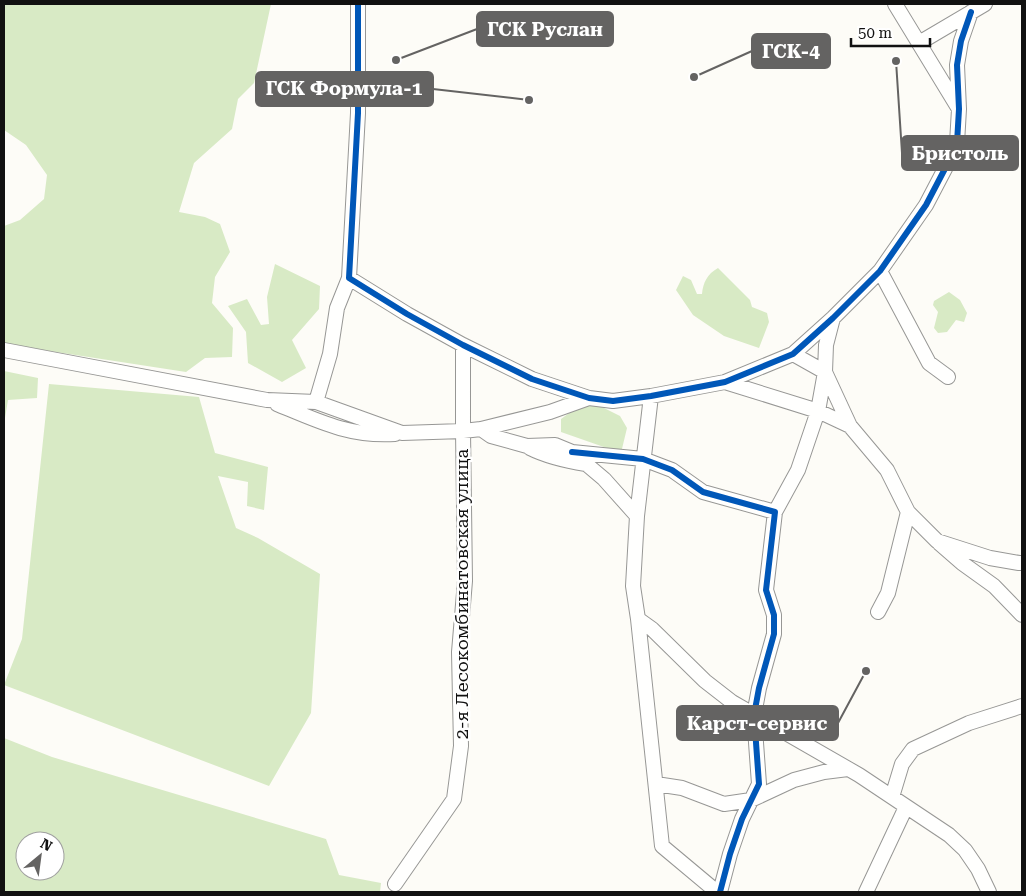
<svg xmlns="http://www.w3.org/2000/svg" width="1026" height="896" viewBox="0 0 1026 896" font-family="'Roboto Serif',serif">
	<rect width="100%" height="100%" fill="#fdfcf7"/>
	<path fill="#d8eac5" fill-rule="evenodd" d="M 4,4 L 271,4 L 254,83 L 238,99 L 232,129 L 194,163 L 179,212 L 205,217 L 220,224 L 230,252 L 215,277 L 212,303 L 233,328 L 232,357 L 205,358 L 186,372 L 4,344 L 4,226 L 20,220 L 44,199 L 47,175 L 26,145 L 4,130 Z
		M 275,264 L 320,286 L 319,309 L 292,340 L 306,368 L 282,382 L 248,363 L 246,332 L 228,306 L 247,299 L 261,325 L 269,324 L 267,297 Z
		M 718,268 L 750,300 L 752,307 L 767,313 L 769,322 L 759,348 L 724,336 L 693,315 L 676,290 L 683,276 L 691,280 L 697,294 L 702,294 C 703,283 707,274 718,268 Z
		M 949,292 L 960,300 L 967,313 L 964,322 L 956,320 L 947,332 L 938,333 L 934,328 L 938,312 L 933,305 L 934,301 Z
		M 4,371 L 38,378 L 37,398 L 8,400 L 4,424 Z
		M 49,384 L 199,397 L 215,453 L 268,467 L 264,510 L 247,506 L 248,482 L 218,476 L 236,528 L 258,538 L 320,574 L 311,713 L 269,786 L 4,685 L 22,639 Z
		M 579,406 L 600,406 L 620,416 L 627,428 L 621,453 L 561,432 L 561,419 Z
		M 4,738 L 52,757 L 326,839 L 339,875 L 381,883 L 380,892 L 4,892 ZM 25,841 L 55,841 L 55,871 L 25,871 Z"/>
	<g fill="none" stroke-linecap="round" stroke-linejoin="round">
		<g stroke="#979795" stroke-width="16">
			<path id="minor" d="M 358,4 L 358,113 L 349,278 L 407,314 L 463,345 L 532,379 L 589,398 L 613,401 L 651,396 L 725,382 L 793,354 L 833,318 L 880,271 L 926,205 L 949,161 L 957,143 L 959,109 L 957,65 L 961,41 L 971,12
				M 895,4 L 959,109
				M 919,43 L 985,4
				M 880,271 L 929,363 L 948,377
				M 833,318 L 826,345 L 825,372 L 850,426 L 887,470 L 908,512 L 888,593 L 878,612
				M 4,350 L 267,400 L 316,402 L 402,433 L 463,431 L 481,429 L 550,412 L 589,398
				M 725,382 L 818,411 L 850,426
				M 651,396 L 637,516 L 633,586 L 638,619 L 662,846 L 717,892
				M 316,402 L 330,354 L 337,308 L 349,278
				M 277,404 C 318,421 350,437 395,434
				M 481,429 L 491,436 L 527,446 L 555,445 L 572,452 L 604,479 L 637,516
				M 530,448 C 548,457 567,461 586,464
				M 572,452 L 643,459 L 672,470 L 703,492 L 775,512 L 766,590 L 774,615 L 774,634 L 759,688 L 754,715 L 759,784 L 742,819 L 730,854 L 720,892
				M 775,512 L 798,470 L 818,411 L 825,372 L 793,354
				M 908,512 L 937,541 L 990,558 L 1019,563 L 1022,563
				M 939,543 L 962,563 L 994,586 L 1022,615
				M 638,619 L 652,629 L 705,681 L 732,702 L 859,775 L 949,835 L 965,850 L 978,869 L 989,892
				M 656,784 L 682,788 L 724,804 L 751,800 L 794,780 L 824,772 L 848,769
				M 892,797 L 902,764 L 913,749 L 969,723 L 1022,706
				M 395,884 L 454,799 L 461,746 L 459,652 L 465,581 L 463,431 L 463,345
				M 866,892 L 906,807"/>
		</g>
		<use href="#minor" stroke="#fffffe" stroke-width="14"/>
		<g stroke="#fff" stroke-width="9">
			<path id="cycleway" d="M 358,4 L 358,113 L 349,278 L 407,314 L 463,345 L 532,379 L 589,398 L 613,401 L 651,396 L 725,382 L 793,354 L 833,318 L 880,271 L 926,205 L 949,161 L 957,143 L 959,109 L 957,65 L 961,41 L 971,12
				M 572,452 L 643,459 L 672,470 L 703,492 L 775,512 L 766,590 L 774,615 L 774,634 L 759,688 L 754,715 L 759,784 L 742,819 L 730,854 L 720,892"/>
		</g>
		<use href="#cycleway" stroke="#0057b8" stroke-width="6"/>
	</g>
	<g text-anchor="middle" stroke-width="5" stroke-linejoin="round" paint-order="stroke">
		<g font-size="18" fill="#111" stroke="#fff">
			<text transform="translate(462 594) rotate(-90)" y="6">2-я Лесокомбинатовская улица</text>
		</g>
	</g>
	<path fill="none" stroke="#646362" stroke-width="2" d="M396 60L477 29M694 77L752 51M529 100L433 89M896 61L902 153M866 671L838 723"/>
	<g fill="#646362" stroke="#fff" stroke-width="2">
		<circle cx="396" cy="60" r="5"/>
		<circle cx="694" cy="77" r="5"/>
		<circle cx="529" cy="100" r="5"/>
		<circle cx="896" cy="61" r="5"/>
		<circle cx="866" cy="671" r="5"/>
	</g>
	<g fill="#646362" stroke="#646362" stroke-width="2">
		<rect x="477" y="12" width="136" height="34" rx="5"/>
		<rect x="752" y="34" width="78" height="34" rx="5"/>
		<rect x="256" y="72" width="177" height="34" rx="5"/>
		<rect x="902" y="136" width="116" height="34" rx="5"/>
		<rect x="677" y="706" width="161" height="34" rx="5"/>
	</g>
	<g font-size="19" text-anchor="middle" font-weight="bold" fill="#fff">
		<text x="545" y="36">ГСК Руслан</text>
		<text x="791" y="58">ГСК-4</text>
		<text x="344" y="95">ГСК Формула-1</text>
		<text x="960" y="160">Бристоль</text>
		<text x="757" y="730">Карст-сервис</text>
	</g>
	<rect width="1026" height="896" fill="none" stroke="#111111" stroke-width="10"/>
	<g transform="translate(40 856) rotate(29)"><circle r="24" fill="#ffffff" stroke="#a0a0a0"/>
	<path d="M0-4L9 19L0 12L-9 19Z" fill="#646362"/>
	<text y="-8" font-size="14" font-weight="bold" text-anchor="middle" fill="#111111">N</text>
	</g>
	<path d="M851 38v8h79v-8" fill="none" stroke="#111111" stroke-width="2.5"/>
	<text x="858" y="38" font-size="15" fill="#111111" stroke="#ffffff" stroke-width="4" paint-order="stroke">50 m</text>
</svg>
